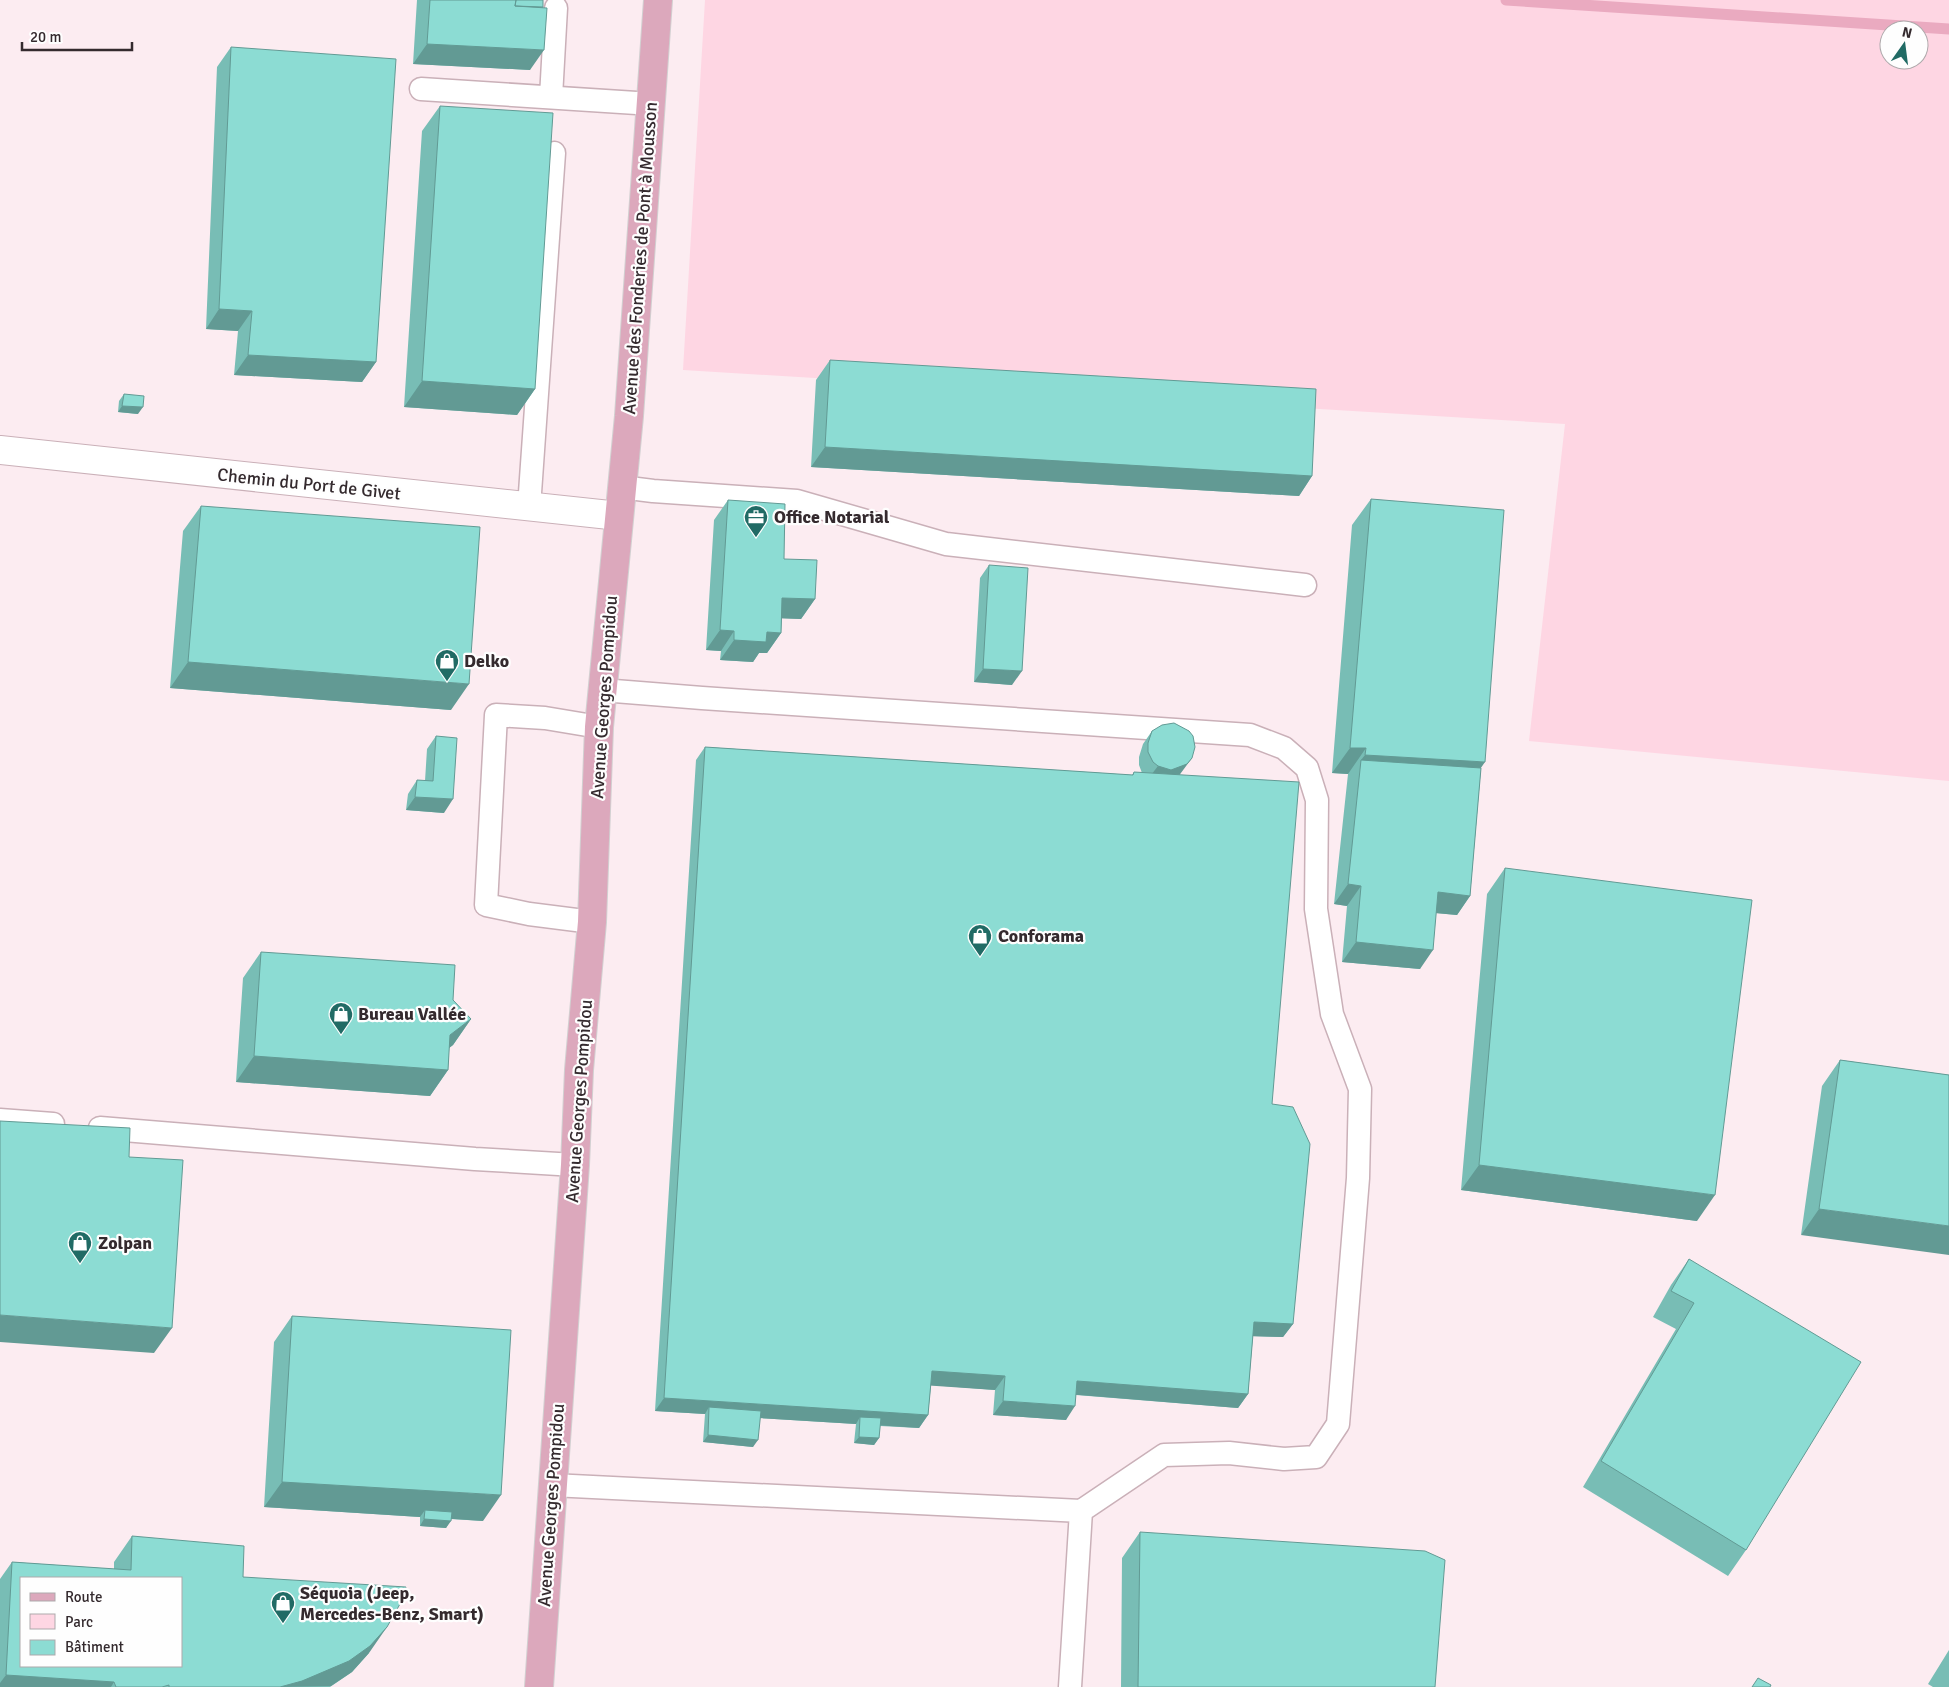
<svg xmlns="http://www.w3.org/2000/svg" width="1949" height="1687" viewBox="0 0 1949 1687" font-family="Signika,sans-serif">
	<rect width="100%" height="100%" fill="#fcecf1"/>
	<path fill="#fed6e3" fill-rule="evenodd" d="M 705,0 L 1949,0 L 1949,781 L 1529,741 L 1565,424 L 683,370 ZM 1889,30 L 1919,30 L 1919,60 L 1889,60 Z"/>
	<g fill="none" stroke-linecap="round" stroke-linejoin="round">
		<path stroke="#eaaac0" stroke-width="11" d="M 1506,0 L 1949,29"/>
		<g stroke="#cab0b8" stroke-width="25">
			<path id="lane" d="M 421,89 L 652,104
				M 551,97 L 556,8
				M 621,487 L 653,491 L 797,501 L 946,544 L 1305,585
				M 529,507 L 554,153
				M 602,690 L 702,698 L 1250,735 L 1284,748 L 1307,768 L 1317,800 L 1316,909 L 1332,1014 L 1360,1089 L 1358,1178 L 1338,1424 L 1316,1457 L 1284,1459 L 1229,1453 L 1164,1455 L 1081,1511
				M 592,922 L 529,914 L 486,905 L 496,715 L 545,718 L 599,727
				M 0,1120 L 53,1124
				M 100,1128 L 475,1159 L 575,1165
				M 552,1485 L 1081,1511 L 1070,1687"/>
		</g>
		<g stroke="#cab0b8" stroke-width="30">
			<path id="street" d="M 0,450 L 619,516"/>
		</g>
		<g stroke="#d2d0d1" stroke-width="30">
			<path id="primary" d="M 539,1687 L 575,1165 L 579,1070 L 592,922 L 599,727 L 629,416 L 658,0"/>
		</g>
		<use href="#lane" stroke="#fff" stroke-width="22"/>
		<use href="#street" stroke="#fff" stroke-width="28"/>
		<use href="#primary" stroke="#dca8bc" stroke-width="28"/>
	</g>
	<path fill="#78bdb5" d="M 417,0 L 543,0 L 543,7 L 530,70 L 413,64 Z
		M 231,47 L 376,362 L 362,382 L 234,375 L 238,331 L 206,329 L 217,67 Z
		M 440,106 L 535,389 L 517,415 L 404,407 L 422,131 Z
		M 830,360 L 1312,476 L 1299,496 L 811,467 L 816,380 Z
		M 124,394 L 138,414 L 118,412 L 119,401 Z
		M 1371,499 L 1481,768 L 1470,896 L 1457,915 L 1436,913 L 1420,969 L 1342,962 L 1347,906 L 1334,904 L 1348,774 L 1332,773 L 1352,525 Z
		M 728,500 L 815,599 L 801,619 L 782,618 L 781,633 L 767,653 L 759,653 L 753,662 L 720,660 L 721,651 L 706,650 L 714,520 Z
		M 201,506 L 451,710 L 170,688 L 183,531 Z
		M 989,565 L 1012,685 L 974,682 L 980,578 Z
		M 1152,731 L 1180,775 L 1272,1104 L 1293,1324 L 1283,1337 L 1253,1336 L 1248,1394 L 1238,1408 L 1076,1395 L 1066,1420 L 993,1415 L 995,1390 L 931,1385 L 928,1415 L 919,1428 L 880,1426 L 879,1438 L 874,1445 L 854,1443 L 856,1424 L 760,1418 L 753,1447 L 703,1442 L 705,1414 L 655,1411 L 696,760 L 705,747 L 1132,775 L 1134,772 L 1142,773 L 1139,765 L 1139,757 L 1143,744 Z
		M 436,736 L 444,813 L 406,810 L 408,794 L 417,780 L 425,781 L 427,749 Z
		M 1505,868 L 1697,1221 L 1461,1190 L 1487,894 Z
		M 261,952 L 453,1000 L 471,1019 L 453,1045 L 449,1048 L 448,1070 L 430,1096 L 236,1082 L 243,978 Z
		M 1840,1060 L 1949,1075 L 1801,1235 L 1822,1086 Z
		M 1689,1259 L 1746,1550 L 1728,1576 L 1583,1487 L 1676,1329 L 1653,1317 L 1671,1285 Z
		M 292,1316 L 483,1521 L 451,1519 L 446,1528 L 420,1526 L 420,1517 L 264,1507 L 274,1342 Z
		M 1140,1532 L 1435,1687 L 1121,1687 L 1122,1558 Z
		M 132,1536 L 243,1577 L 369,1653 L 352,1672 L 330,1687 L 0,1687 L 0,1579 L 12,1562 L 114,1569 L 114,1562 Z
		M 1949,1650 L 1949,1687 L 1933,1687 L 1928,1684 Z"/>
	<path fill="#629a94" d="M 427,44 L 544,50 L 530,70 L 413,64 Z
		M 219,309 L 252,311 L 238,331 L 206,329 Z
		M 248,355 L 376,362 L 362,382 L 234,375 Z
		M 422,381 L 535,389 L 517,415 L 404,407 Z
		M 122,406 L 143,407 L 138,414 L 118,412 Z
		M 825,447 L 1312,476 L 1299,496 L 811,467 Z
		M 782,598 L 815,599 L 801,619 L 769,618 Z
		M 720,630 L 734,631 L 721,651 L 706,650 Z
		M 767,632 L 781,633 L 767,653 L 759,653 L 753,662 L 720,660 L 734,640 Z
		M 188,662 L 469,684 L 451,710 L 170,688 Z
		M 983,669 L 1022,671 L 1012,685 L 974,682 Z
		M 1350,748 L 1366,748 L 1348,774 L 1332,773 Z
		M 1365,755 L 1485,762 L 1467,788 L 1361,760 Z
		M 1192,758 L 1178,777 L 1148,779 L 1158,766 Z
		M 415,797 L 453,799 L 444,813 L 406,810 Z
		M 1348,884 L 1361,886 L 1347,906 L 1334,904 Z
		M 1438,892 L 1470,896 L 1457,915 L 1424,912 Z
		M 1356,942 L 1433,950 L 1420,969 L 1342,962 Z
		M 471,1019 L 453,1045 L 432,1061 L 450,1035 Z
		M 254,1056 L 448,1070 L 430,1096 L 236,1082 Z
		M 1479,1165 L 1715,1195 L 1697,1221 L 1461,1190 Z
		M 1819,1209 L 1949,1226 L 1949,1255 L 1801,1235 Z
		M 0,1315 L 172,1328 L 154,1353 L 0,1342 Z
		M 1254,1322 L 1293,1324 L 1283,1337 L 1244,1336 Z
		M 932,1371 L 1005,1376 L 995,1390 L 922,1385 Z
		M 1077,1381 L 1248,1394 L 1238,1408 L 1067,1394 Z
		M 664,1398 L 928,1415 L 919,1428 L 860,1424 L 860,1417 L 856,1424 L 709,1415 L 709,1407 L 705,1414 L 655,1411 Z
		M 1003,1401 L 1075,1406 L 1066,1420 L 993,1415 Z
		M 708,1435 L 758,1440 L 753,1447 L 703,1442 Z
		M 859,1437 L 879,1438 L 874,1445 L 854,1443 Z
		M 282,1482 L 501,1495 L 483,1521 L 424,1517 L 425,1510 L 420,1517 L 264,1507 Z
		M 424,1519 L 451,1521 L 446,1528 L 420,1526 Z
		M 387,1627 L 369,1653 L 352,1672 L 331,1686 L 280,1687 Z
		M 6,1675 L 114,1682 L 111,1687 L 0,1687 L 0,1683 Z"/>
	<path fill="#8cdcd3" stroke="#629a94" fill-rule="evenodd" d="M 430,0 L 516,0 L 515,6 L 547,8 L 544,50 L 427,44 Z
		M 516,0 L 543,0 L 543,7 L 515,6 Z
		M 231,47 L 396,59 L 376,362 L 248,355 L 252,311 L 219,309 Z
		M 440,106 L 553,113 L 535,389 L 422,381 Z
		M 830,360 L 1316,389 L 1312,476 L 825,447 Z
		M 124,394 L 144,396 L 143,407 L 122,406 Z
		M 1371,499 L 1504,510 L 1485,762 L 1365,755 L 1366,748 L 1350,748 Z
		M 728,500 L 785,504 L 784,559 L 817,560 L 815,599 L 782,598 L 781,633 L 767,632 L 766,642 L 734,640 L 734,631 L 720,630 Z
		M 201,506 L 480,527 L 469,684 L 188,662 Z
		M 989,565 L 1028,568 L 1022,671 L 983,669 Z
		M 1174,723 L 1189,731 L 1193,736 L 1195,747 L 1192,758 L 1187,764 L 1171,770 L 1158,766 L 1153,762 L 1148,752 L 1148,743 L 1152,731 L 1162,725 Z
		M 436,736 L 457,738 L 453,799 L 415,797 L 417,780 L 433,781 Z
		M 705,747 L 1133,775 L 1134,772 L 1299,782 L 1272,1104 L 1293,1107 L 1310,1144 L 1293,1324 L 1254,1322 L 1248,1394 L 1077,1381 L 1075,1406 L 1003,1401 L 1005,1376 L 932,1371 L 928,1415 L 664,1398 Z
		M 1361,760 L 1481,768 L 1470,896 L 1438,892 L 1433,950 L 1356,942 L 1361,886 L 1348,884 Z
		M 1505,868 L 1752,900 L 1715,1195 L 1479,1165 Z
		M 261,952 L 455,965 L 453,1000 L 471,1019 L 450,1035 L 448,1070 L 254,1056 Z
		M 1840,1060 L 1949,1075 L 1949,1226 L 1819,1209 Z
		M 0,1121 L 130,1128 L 129,1157 L 183,1160 L 172,1328 L 0,1315 Z
		M 1689,1259 L 1861,1362 L 1746,1550 L 1601,1461 L 1694,1303 L 1671,1291 Z
		M 292,1316 L 511,1330 L 501,1495 L 282,1482 Z
		M 709,1407 L 761,1411 L 758,1440 L 708,1435 Z
		M 860,1417 L 881,1418 L 879,1438 L 859,1437 Z
		M 425,1510 L 452,1512 L 451,1521 L 424,1519 Z
		M 1140,1532 L 1425,1551 L 1445,1560 L 1435,1687 L 1138,1687 Z
		M 132,1536 L 244,1546 L 243,1577 L 406,1587 L 400,1604 L 387,1627 L 370,1646 L 349,1661 L 302,1681 L 280,1687 L 169,1687 L 169,1685 L 162,1687 L 116,1687 L 114,1682 L 6,1675 L 12,1562 L 131,1570 ZM 21,1578 L 181,1578 L 181,1666 L 21,1666 Z
		M 1758,1678 L 1771,1685 L 1770,1687 L 1752,1687 Z"/>
	<defs>
		<g id="office-pin" transform="scale(1.25)"><path d="M0 17L-7.5 6A9.5 9.5 0 1 1 7.5 6Z" fill="#216b65" stroke="#fefefe"/><path d="M-6-3h4V-5.5h4V-3h4V5H-6ZM-1-4.5V-3h2v-1.5ZM-6 0V1H6V0Z" fill="#fff"/></g>
		<g id="shop-pin" transform="scale(1.25)"><path d="M0 17L-7.5 6A9.5 9.5 0 1 1 7.5 6Z" fill="#216b65" stroke="#fefefe"/><path d="M-5-2.5h2.3a2.7 3.5 0 0 1 5.4 0H5L5.5 6h-11ZM-1.5-2.5h3a1.5 2.3 0 0 0-3 0Z" fill="#fff"/></g>
	</defs>
	<g fill-rule="evenodd">
		<use href="#office-pin" x="756" y="517"/>
		<use href="#shop-pin" x="447" y="661"/>
		<use href="#shop-pin" x="980" y="936"/>
		<use href="#shop-pin" x="341" y="1014"/>
		<use href="#shop-pin" x="80" y="1243"/>
		<use href="#shop-pin" x="283" y="1603"/>
	</g>
	<g text-anchor="middle" stroke-width="4.5" stroke-linejoin="round" paint-order="stroke">
		<g font-size="18" fill="#342a2e" stroke="#fefefe">
			<text transform="translate(640 258) rotate(-86)" y="6">Avenue des Fonderies de Pont à Mousson</text>
			<text transform="translate(309 484) rotate(6)" y="6">Chemin du Port de Givet</text>
			<text transform="translate(604 697) rotate(-86)" y="6">Avenue Georges Pompidou</text>
			<text transform="translate(579 1101) rotate(-86)" y="6">Avenue Georges Pompidou</text>
			<text transform="translate(551 1505) rotate(-86)" y="6">Avenue Georges Pompidou</text>
		</g>
		<g font-size="18" font-weight="bold" fill="#342a2e" stroke="#fefefe" text-anchor="start">
			<text x="774" y="523">Office Notarial</text>
			<text x="464" y="667">Delko</text>
			<text x="998" y="942">Conforama</text>
			<text x="358" y="1020">Bureau Vallée</text>
			<text x="98" y="1249">Zolpan</text>
			<text x="300" y="1599">Séquoia (Jeep,<tspan x="300" dy="21">Mercedes-Benz, Smart)</tspan></text>
		</g>
	</g>
	<rect x="20" y="1577" width="162" height="90" fill="#fefefe" stroke="#ada9ab"/>
	<rect x="30" y="1593" width="25" height="8" fill="#dca8bc" stroke="#ada9ab"/>
	<text x="65" y="1602" font-size="15" fill="#342a2e">Route</text>
	<rect x="30" y="1614" width="25" height="15" fill="#fed6e3" stroke="#ada9ab"/>
	<text x="65" y="1627" font-size="15" fill="#342a2e">Parc</text>
	<rect x="30" y="1640" width="25" height="15" fill="#8cdcd3" stroke="#ada9ab"/>
	<text x="65" y="1652" font-size="15" fill="#342a2e">Bâtiment</text>
	<g transform="translate(1904 45) rotate(14)"><circle r="24" fill="#fefefe" stroke="#ada9ab"/>
	<path d="M0-4L9 19L0 12L-9 19Z" fill="#216b65"/>
	<text y="-8" font-size="14" font-weight="bold" text-anchor="middle" fill="#342a2e">N</text>
	</g>
	<path d="M22 42v8h110v-8" fill="none" stroke="#342a2e" stroke-width="2.5"/>
	<text x="30" y="42" font-size="15" fill="#342a2e" stroke="#fefefe" stroke-width="4" paint-order="stroke">20 m</text>
</svg>
